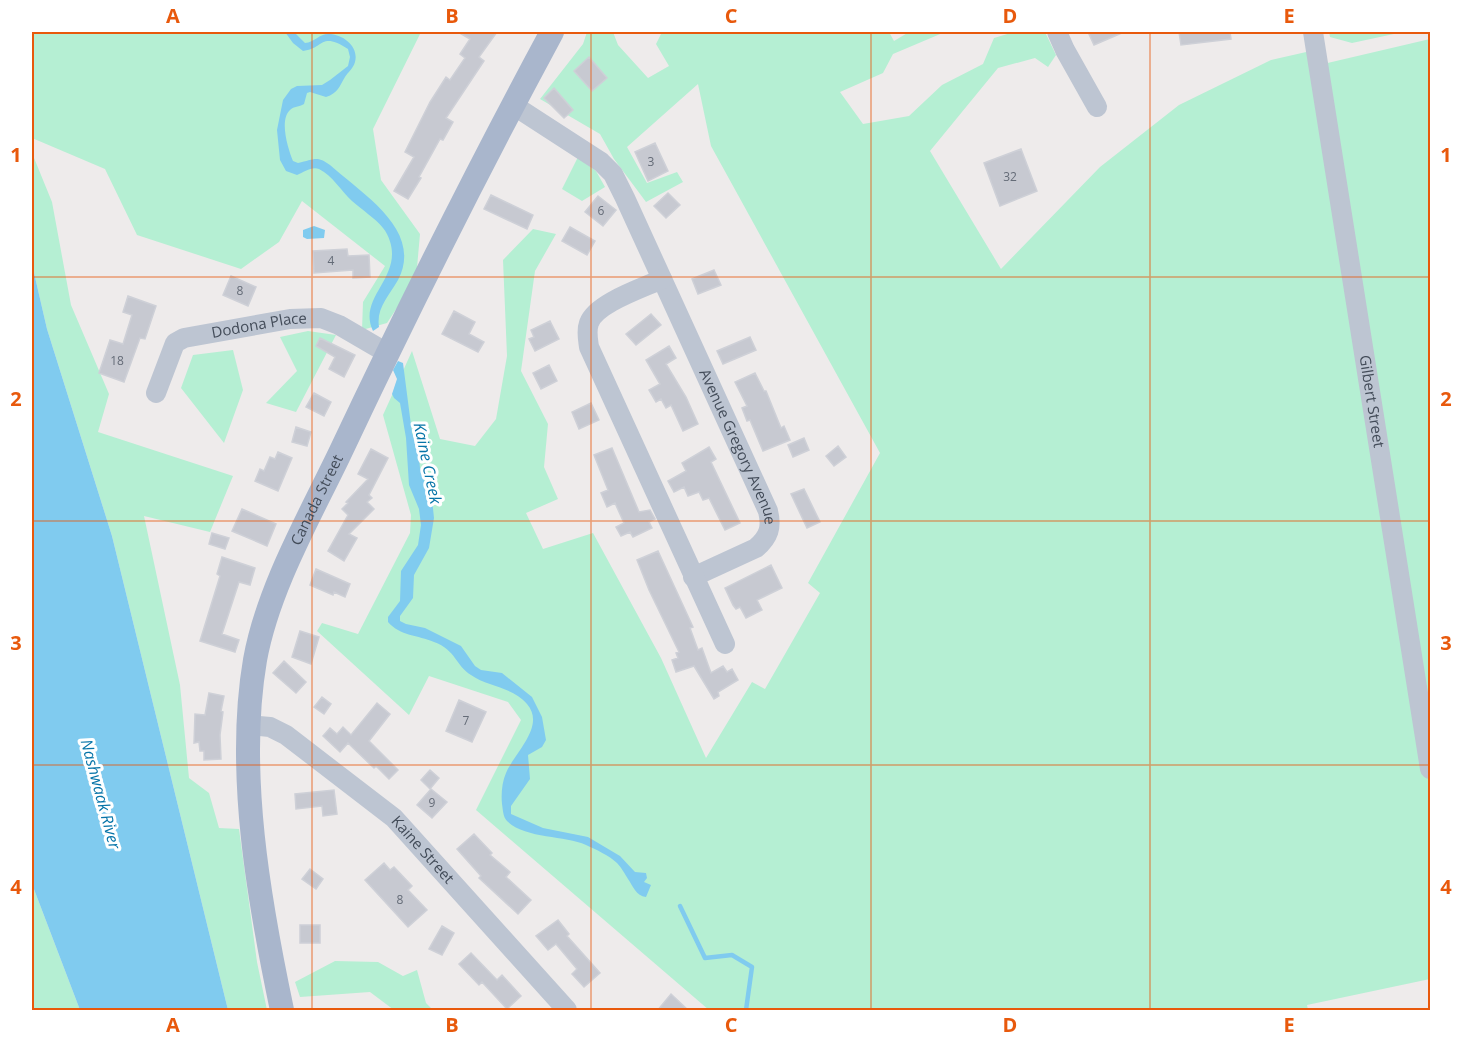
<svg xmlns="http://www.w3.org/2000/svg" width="1462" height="1042" viewBox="0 0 1462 1042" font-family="'Open Sans',sans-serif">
	<rect width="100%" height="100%" fill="#eeebeb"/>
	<path fill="#b5efd3" d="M 32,32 L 421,32 L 373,129 L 381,180 L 420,234 L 416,279 L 387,323 L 362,330 L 363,302 L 385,266 L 302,201 L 279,242 L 241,269 L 137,235 L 105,169 L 32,138 Z
		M 587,32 L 613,32 L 618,45 L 648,78 L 669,66 L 656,44 L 662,32 L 889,32 L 894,41 L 909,32 L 945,32 L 893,54 L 883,73 L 840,92 L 863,124 L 909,116 L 942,85 L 983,64 L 994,38 L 1014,32 L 1045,32 L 1056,55 L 1048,67 L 1035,58 L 998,68 L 930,151 L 1001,269 L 1100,167 L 1179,105 L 1271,60 L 1315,50 L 1319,65 L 1430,39 L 1430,979 L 1307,1005 L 1308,1010 L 709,1010 L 476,810 L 521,720 L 508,702 L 429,676 L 409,715 L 317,631 L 322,623 L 358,634 L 410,533 L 411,515 L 383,415 L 412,351 L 440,439 L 475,446 L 496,419 L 507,356 L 503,260 L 533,229 L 556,234 L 535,271 L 521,371 L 548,424 L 544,467 L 558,499 L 526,513 L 543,549 L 593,533 L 661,658 L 706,758 L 752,682 L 765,689 L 820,593 L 808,583 L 880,453 L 711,146 L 698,84 L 627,147 L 647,183 L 677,172 L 683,182 L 646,202 L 614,159 L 600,134 L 540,99 L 583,44 Z
		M 1329,32 L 1403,32 L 1352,43 L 1330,37 Z
		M 32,153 L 52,202 L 71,305 L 109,394 L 98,432 L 233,476 L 210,532 L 144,516 L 180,685 L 189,778 L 209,793 L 219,828 L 239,829 L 257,962 L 267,1010 L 228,1010 L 112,536 L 47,329 L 32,264 Z
		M 578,157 L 596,171 L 605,187 L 582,201 L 562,189 Z
		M 308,331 L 336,335 L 296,412 L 266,403 L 297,371 L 280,337 Z
		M 233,350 L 243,390 L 224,443 L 181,388 L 193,355 Z
		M 32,884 L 80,1010 L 32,1010 Z
		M 335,961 L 378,962 L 403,976 L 417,970 L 426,1003 L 433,1010 L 394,1010 L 370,992 L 300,997 L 295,982 Z"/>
	<path fill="#80cbef" d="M 285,32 L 294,32 L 305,43 C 315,42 320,33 330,34 C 344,35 359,47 355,62 C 353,69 348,72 345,77 C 339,87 338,93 326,97 L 310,92 L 307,93 L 304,104 C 299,107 294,106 290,110 C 279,120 288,149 293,161 L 298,163 C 314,160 316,155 330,165 C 362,194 424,230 398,280 C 389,296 376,308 379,327 L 373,331 C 359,302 392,283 392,254 C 392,246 389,235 383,228 C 375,218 362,210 352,201 C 341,191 333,176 319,169 C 312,166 304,172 297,175 L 286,171 L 280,160 L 277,130 L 283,100 L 291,89 L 297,86 L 322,85 L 330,80 L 348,66 L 350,57 L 348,49 C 320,31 324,49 303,51 L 293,43 Z
		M 314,226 L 325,230 L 324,238 L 307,239 L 303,237 L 303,230 Z
		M 32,264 L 47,329 L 112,536 L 228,1010 L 80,1010 L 32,884 Z
		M 398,361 L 403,363 L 412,433 L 416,444 L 423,450 L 419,458 L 420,468 L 424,479 L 426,488 L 432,499 L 434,518 L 429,548 L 414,575 L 413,598 L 400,616 L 400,621 L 406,624 L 425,628 L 461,646 L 475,666 L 481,670 L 502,673 L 532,697 L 542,717 L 546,740 L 542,747 L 528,755 L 530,779 L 511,806 L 511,814 L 543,828 L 588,837 L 620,856 L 635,872 L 646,873 L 647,878 L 644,882 L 651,885 L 646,897 C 636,896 633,886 628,879 C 625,874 621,867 617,863 C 610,856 595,849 586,845 C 565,835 525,839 507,821 C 503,817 503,810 502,804 C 501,794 502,782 506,773 C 515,752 546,726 527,704 C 513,687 488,687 471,675 C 456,666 456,650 434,642 C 418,635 400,636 388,622 L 388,617 L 400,601 L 401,571 L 418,545 L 421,525 L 419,509 L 409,485 L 406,438 L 400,403 L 394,398 L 392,394 L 397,379 L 393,370 Z"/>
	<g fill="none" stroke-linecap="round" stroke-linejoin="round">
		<path stroke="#80cbef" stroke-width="4.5" d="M 680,906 L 705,958 L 732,955 L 752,967 L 746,1010"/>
	</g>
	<path fill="#c7c9d1" stroke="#ced0d7" stroke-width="1.5" d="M 458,32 L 497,32 L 479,57 L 484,61 L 446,118 L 453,122 L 443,140 L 440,139 L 419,177 L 421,178 L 408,199 L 394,191 L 414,157 L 405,152 L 430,102 L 446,77 L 450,80 L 465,58 L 460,54 L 470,39 Z
		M 1088,32 L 1124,32 L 1094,45 Z
		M 1179,32 L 1230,32 L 1231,39 L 1181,45 Z
		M 589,57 L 607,78 L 592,91 L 574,71 Z
		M 554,88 L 573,110 L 564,118 L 544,98 Z
		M 655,143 L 668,171 L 648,181 L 635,152 Z
		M 1021,149 L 1037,191 L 1000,206 L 984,163 Z
		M 668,193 L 680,205 L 666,218 L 654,206 Z
		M 491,195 L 533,215 L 527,229 L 484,209 Z
		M 598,196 L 616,210 L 603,226 L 585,212 Z
		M 570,227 L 595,241 L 587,255 L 562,241 Z
		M 347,249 L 348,256 L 369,255 L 370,277 L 353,278 L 353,270 L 314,273 L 313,251 Z
		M 714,270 L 721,285 L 698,294 L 692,279 Z
		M 231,276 L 256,287 L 248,306 L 223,295 Z
		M 128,296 L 156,306 L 145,339 L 140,338 L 124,382 L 99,373 L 110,340 L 123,344 L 132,315 L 123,312 Z
		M 454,311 L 475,322 L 469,334 L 484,342 L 478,352 L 442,334 Z
		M 651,314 L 661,325 L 636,345 L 626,334 Z
		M 550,321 L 559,339 L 535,351 L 529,339 L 534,337 L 531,330 Z
		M 750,337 L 756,350 L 723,364 L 717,351 Z
		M 320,338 L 355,355 L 344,377 L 329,369 L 335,357 L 316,346 Z
		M 669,346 L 676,358 L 666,364 L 686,397 L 698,424 L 683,431 L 671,405 L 666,408 L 661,399 L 656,402 L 649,390 L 660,384 L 646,360 Z
		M 549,365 L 557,381 L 541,389 L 533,373 Z
		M 755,373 L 764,391 L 766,391 L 781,428 L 784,426 L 790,440 L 763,451 L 750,420 L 747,421 L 742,408 L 747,406 L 735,382 Z
		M 314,393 L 331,402 L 324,416 L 306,407 Z
		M 591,403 L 599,420 L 579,429 L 572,412 Z
		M 296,427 L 311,432 L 307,446 L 292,442 Z
		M 804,438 L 809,450 L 793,457 L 788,445 Z
		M 838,446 L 846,457 L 834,466 L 826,456 Z
		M 709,447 L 716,459 L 711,462 L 740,523 L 725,530 L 709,498 L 703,500 L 699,492 L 688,496 L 684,487 L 674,492 L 668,481 L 686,471 L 682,463 Z
		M 612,448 L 639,512 L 650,510 L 655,519 L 649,522 L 652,528 L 633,537 L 630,532 L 621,536 L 616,527 L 624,523 L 615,503 L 607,507 L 601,493 L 608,490 L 594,455 Z
		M 371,449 L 388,458 L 369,495 L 372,498 L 367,502 L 374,509 L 349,534 L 357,538 L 344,561 L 328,551 L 348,515 L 342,509 L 348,503 L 346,502 L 368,479 L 358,474 Z
		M 278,452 L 292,458 L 278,491 L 255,481 L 260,469 L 264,471 L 270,457 L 275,459 Z
		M 804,489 L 820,522 L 807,528 L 791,494 Z
		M 242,509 L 276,524 L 267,546 L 232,531 Z
		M 212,533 L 229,538 L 225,549 L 209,544 Z
		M 658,551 L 693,627 L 690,628 L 698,650 L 702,648 L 711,673 L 723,666 L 727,672 L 732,669 L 738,680 L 718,692 L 719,696 L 714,699 L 694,666 L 676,672 L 672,660 L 678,658 L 676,653 L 679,652 L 649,590 L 637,560 Z
		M 222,557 L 255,568 L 250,585 L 239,582 L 222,634 L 239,640 L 235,652 L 200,641 L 220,576 L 217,574 Z
		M 771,565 L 782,588 L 757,600 L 762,610 L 746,618 L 740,607 L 736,609 L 733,605 L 725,588 Z
		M 316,569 L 350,584 L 345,597 L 334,592 L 333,595 L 310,585 Z
		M 300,631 L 319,637 L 311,664 L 292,657 Z
		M 284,661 L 306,682 L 296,693 L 273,673 Z
		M 209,693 L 224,696 L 221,711 L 223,712 L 220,735 L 221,759 L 204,760 L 204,751 L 200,751 L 199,742 L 194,743 L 195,714 L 205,715 Z
		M 322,697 L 331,704 L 324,714 L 314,707 Z
		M 459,700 L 486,712 L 472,742 L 446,731 Z
		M 377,703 L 390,714 L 369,741 L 398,770 L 389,779 L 376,766 L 374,768 L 348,743 L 340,752 L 323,736 L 330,728 L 337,734 L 343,727 L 351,735 Z
		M 430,770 L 439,778 L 430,789 L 421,780 Z
		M 431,789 L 447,802 L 432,818 L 417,805 Z
		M 334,790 L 337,814 L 323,816 L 322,806 L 296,809 L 295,794 Z
		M 474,834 L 492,853 L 490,855 L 510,872 L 506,877 L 531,900 L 518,914 L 479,878 L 481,876 L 457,849 Z
		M 384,863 L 390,870 L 394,867 L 412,886 L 408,890 L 427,910 L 408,927 L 365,880 Z
		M 310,869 L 323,879 L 316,889 L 302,879 Z
		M 558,920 L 569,934 L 567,936 L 600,973 L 584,987 L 572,974 L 577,969 L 556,944 L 548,950 L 536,936 Z
		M 300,925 L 320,925 L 320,943 L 300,943 Z
		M 442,926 L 454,933 L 442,955 L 429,949 Z
		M 471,953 L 497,980 L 502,975 L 521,996 L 507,1009 L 482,982 L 479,985 L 459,964 Z
		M 671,994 L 689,1011 L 657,1011 Z"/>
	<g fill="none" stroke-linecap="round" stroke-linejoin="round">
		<g stroke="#bdc5d2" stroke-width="20">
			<path d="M 1057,32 L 1065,50 L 1097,107"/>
			<path id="s1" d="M 1313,32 L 1430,769"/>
			<path id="s2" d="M 513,105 L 601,162 L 613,174 L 625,198 L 768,511 C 772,527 769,537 756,548 L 693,577"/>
			<path d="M 662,279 C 643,288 596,303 589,323 C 586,331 588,339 589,347 L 725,644"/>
			<path id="s3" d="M 156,393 L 175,343 L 184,338 L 290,319 L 321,318 L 339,325 L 387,353"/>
			<path id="s4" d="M 249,725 L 270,727 L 286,735 L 394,818 L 567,1010"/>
		</g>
		<path stroke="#a9b6cc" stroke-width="24" id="s5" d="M 282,1010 C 259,901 236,771 255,660 C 268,588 310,516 341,451 C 408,309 478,169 552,32"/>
	</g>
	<path fill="none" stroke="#e8590c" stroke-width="1.5" stroke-opacity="0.55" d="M 312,32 L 312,1010M 591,32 L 591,1010M 871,32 L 871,1010M 1150,32 L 1150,1010M 32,277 L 1430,277M 32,521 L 1430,521M 32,765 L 1430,765"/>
	<g text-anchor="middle" stroke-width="6" stroke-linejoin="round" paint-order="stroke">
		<g font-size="12" fill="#646b77">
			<text x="651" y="166">3</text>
			<text x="1010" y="181">32</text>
			<text x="601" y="215">6</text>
			<text x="331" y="265">4</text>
			<text x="240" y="295">8</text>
			<text x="117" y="365">18</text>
			<text x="466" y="725">7</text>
			<text x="432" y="807">9</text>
			<text x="400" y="904">8</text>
		</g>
		<g font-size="15" fill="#434c59" stroke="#fff">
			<text dy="5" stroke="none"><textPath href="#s3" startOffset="140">Dodona Place</textPath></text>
			<text dy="5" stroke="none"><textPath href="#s1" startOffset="374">Gilbert Street</textPath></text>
			<text dy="5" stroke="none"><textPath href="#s2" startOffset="422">Avenue Gregory Avenue</textPath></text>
			<text dy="5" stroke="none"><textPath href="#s5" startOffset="525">Canada Street</textPath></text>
			<text dy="5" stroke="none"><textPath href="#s4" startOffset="218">Kaine Street</textPath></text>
		</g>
		<g font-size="16" font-style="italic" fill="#0674a8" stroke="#fff">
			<text transform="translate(428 463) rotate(78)" y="6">Kaine Creek</text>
			<text transform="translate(101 794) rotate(75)" y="6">Nashwaak River</text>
		</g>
	</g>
	<rect width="1462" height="1042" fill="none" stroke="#ffffff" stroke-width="66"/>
	<rect x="33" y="33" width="1396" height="976" fill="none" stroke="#e8590c" stroke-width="2"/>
	<g font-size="20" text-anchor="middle" font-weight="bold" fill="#e8590c">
		<text x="173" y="23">A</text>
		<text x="452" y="23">B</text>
		<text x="731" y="23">C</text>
		<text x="1010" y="23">D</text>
		<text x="1289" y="23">E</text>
		<text x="16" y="162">1</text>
		<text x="1446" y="162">1</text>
		<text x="16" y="406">2</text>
		<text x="1446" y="406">2</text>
		<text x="16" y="650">3</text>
		<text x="1446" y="650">3</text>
		<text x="16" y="894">4</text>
		<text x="1446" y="894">4</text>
		<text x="173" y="1032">A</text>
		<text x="452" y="1032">B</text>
		<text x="731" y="1032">C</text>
		<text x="1010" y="1032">D</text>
		<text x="1289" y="1032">E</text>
	</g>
</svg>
